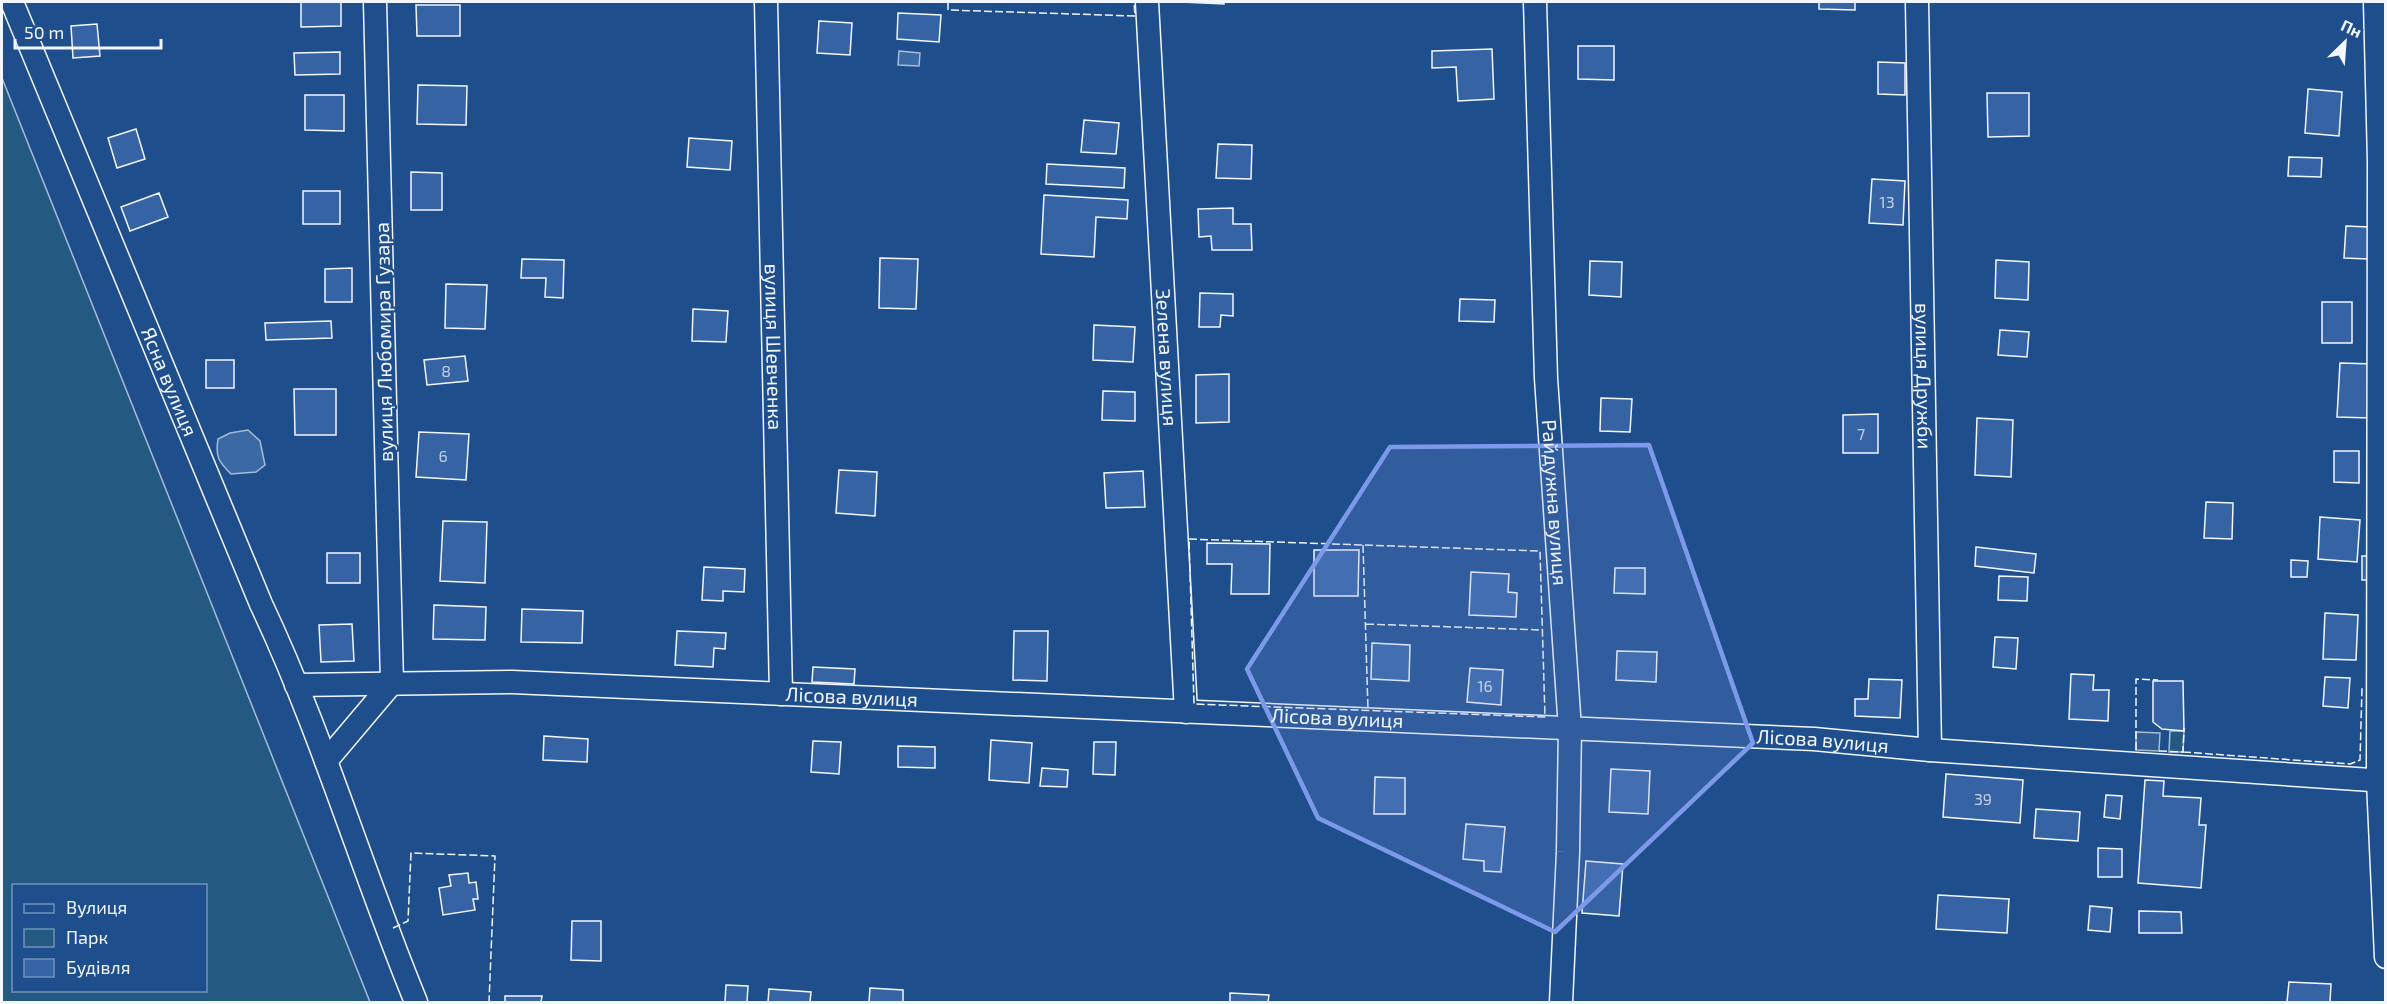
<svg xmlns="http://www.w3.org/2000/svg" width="2387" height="1004" viewBox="0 0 2387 1004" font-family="'Exo 2',sans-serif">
	<rect width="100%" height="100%" fill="#1f4e8c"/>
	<path fill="#245a82" stroke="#a8bbd7" stroke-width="1.5" fill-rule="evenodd" d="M 2,78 L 370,1002 L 2,1002 ZM 14,886 L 206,886 L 206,990 L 14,990 Z
		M 2170,731 L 2184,731 L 2183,752 L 2169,752 Z"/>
	<path fill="#305b95" stroke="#a8bbd7" stroke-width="1.5" d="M 2136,732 L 2160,733 L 2159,751 L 2136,750 Z"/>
	<path fill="#3b69a3" stroke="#a8bbd7" stroke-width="1.5" d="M 899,51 L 920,53 L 919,66 L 898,65 Z
		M 248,430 L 260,441 L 265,465 L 256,472 L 231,474 C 219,462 215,457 218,439 L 230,433 Z"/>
	<path fill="#3563a3" stroke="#f2f6ff" stroke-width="1.5" d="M 301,2 L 341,2 L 341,26 L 301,27 Z
		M 1181,2 L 1224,2 L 1224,4 Z
		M 1819,2 L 1855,2 L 1855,10 L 1819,9 Z
		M 416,5 L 460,5 L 460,36 L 417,36 Z
		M 898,13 L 941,15 L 939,42 L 897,39 Z
		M 819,21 L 852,23 L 850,55 L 817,53 Z
		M 97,24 L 100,56 L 73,58 L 71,26 Z
		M 1578,46 L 1614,46 L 1614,80 L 1578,79 Z
		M 1492,49 L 1494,99 L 1458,101 L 1456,67 L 1432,68 L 1432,51 Z
		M 340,52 L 340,74 L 295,75 L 294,53 Z
		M 1878,62 L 1905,63 L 1905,95 L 1878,94 Z
		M 418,85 L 467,86 L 466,125 L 417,124 Z
		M 2308,89 L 2342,92 L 2339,136 L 2305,133 Z
		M 1987,93 L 2029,93 L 2029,136 L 1988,137 Z
		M 305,95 L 344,95 L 344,131 L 305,130 Z
		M 1084,120 L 1119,123 L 1116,154 L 1081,152 Z
		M 136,129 L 145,159 L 117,168 L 108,138 Z
		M 689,138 L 732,141 L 730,170 L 687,167 Z
		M 1218,144 L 1252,145 L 1251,179 L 1216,178 Z
		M 2289,157 L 2322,158 L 2321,177 L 2288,176 Z
		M 1047,164 L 1125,168 L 1124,188 L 1046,184 Z
		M 411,172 L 442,173 L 442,210 L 411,210 Z
		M 1872,179 L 1905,181 L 1903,225 L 1869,223 Z
		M 303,191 L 340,191 L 340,224 L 303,224 Z
		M 159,193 L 168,217 L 130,231 L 121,207 Z
		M 1044,195 L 1128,200 L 1127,219 L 1096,217 L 1094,257 L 1041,254 Z
		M 1233,208 L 1233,224 L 1251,224 L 1252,250 L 1212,250 L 1211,236 L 1199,237 L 1198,209 Z
		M 2346,226 L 2369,227 L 2368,259 L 2344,258 Z
		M 880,258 L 918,259 L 916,309 L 879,308 Z
		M 522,259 L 564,260 L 563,298 L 545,297 L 546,278 L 521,278 Z
		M 1996,260 L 2029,262 L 2028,300 L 1995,298 Z
		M 1590,261 L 1622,262 L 1621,297 L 1589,295 Z
		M 352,268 L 352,302 L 325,302 L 325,269 Z
		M 446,284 L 487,285 L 485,329 L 445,328 Z
		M 1200,293 L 1233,294 L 1233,316 L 1221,315 L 1220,327 L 1199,327 Z
		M 1460,299 L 1495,300 L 1494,322 L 1459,321 Z
		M 2322,302 L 2352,302 L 2352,343 L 2322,343 Z
		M 693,309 L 728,311 L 726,342 L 692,341 Z
		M 331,321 L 332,338 L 266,340 L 265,323 Z
		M 1094,325 L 1135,327 L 1133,362 L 1093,360 Z
		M 2000,330 L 2029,332 L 2027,357 L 1998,355 Z
		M 465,356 L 468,381 L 427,385 L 424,360 Z
		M 206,360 L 234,360 L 234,388 L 206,388 Z
		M 2340,363 L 2374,364 L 2371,418 L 2337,417 Z
		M 1229,374 L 1229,422 L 1196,423 L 1196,375 Z
		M 294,389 L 336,389 L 336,435 L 295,435 Z
		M 1103,391 L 1135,392 L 1135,421 L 1102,420 Z
		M 1601,398 L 1632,399 L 1630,432 L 1600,431 Z
		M 1878,414 L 1878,453 L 1843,453 L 1843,415 Z
		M 1977,418 L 2013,420 L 2011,477 L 1975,475 Z
		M 419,432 L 469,434 L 466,480 L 416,477 Z
		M 2334,451 L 2359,451 L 2359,483 L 2334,482 Z
		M 839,470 L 877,472 L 875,516 L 836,513 Z
		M 1143,471 L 1145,507 L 1106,508 L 1104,473 Z
		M 2206,502 L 2233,503 L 2232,539 L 2204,538 Z
		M 2320,517 L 2360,520 L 2357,562 L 2318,559 Z
		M 443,521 L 487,522 L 485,583 L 440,581 Z
		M 1207,543 L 1270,544 L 1269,594 L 1231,594 L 1232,564 L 1207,564 Z
		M 1976,547 L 2036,554 L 2034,573 L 1975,566 Z
		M 1314,550 L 1359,550 L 1358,596 L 1314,596 Z
		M 327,553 L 360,553 L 360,583 L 327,583 Z
		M 2362,556 L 2378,556 L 2378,580 L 2362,580 Z
		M 2291,560 L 2308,561 L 2307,577 L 2291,577 Z
		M 704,567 L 745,569 L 744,592 L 723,591 L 723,601 L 702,600 Z
		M 1615,568 L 1645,568 L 1645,594 L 1614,593 Z
		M 1471,572 L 1509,574 L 1508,592 L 1517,593 L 1516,617 L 1469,615 Z
		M 1999,576 L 2028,577 L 2027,601 L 1998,600 Z
		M 434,605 L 486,607 L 485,640 L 433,639 Z
		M 522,609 L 583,611 L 582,643 L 521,642 Z
		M 2325,613 L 2358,615 L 2356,660 L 2323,659 Z
		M 352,624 L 354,661 L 321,662 L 319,625 Z
		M 677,631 L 726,633 L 725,649 L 714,648 L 713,667 L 675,665 Z
		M 1014,631 L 1048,631 L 1047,681 L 1013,680 Z
		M 1995,637 L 2018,638 L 2016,669 L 1993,667 Z
		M 1372,643 L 1410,645 L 1409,681 L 1371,679 Z
		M 1617,651 L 1657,652 L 1656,682 L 1616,680 Z
		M 813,667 L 855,669 L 854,684 L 812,682 Z
		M 1470,668 L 1503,670 L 1501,705 L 1467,702 Z
		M 2071,674 L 2094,675 L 2093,690 L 2109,690 L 2108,721 L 2069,719 Z
		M 2325,677 L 2350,678 L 2348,708 L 2323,706 Z
		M 1869,679 L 1902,680 L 1900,718 L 1855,716 L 1855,699 L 1868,699 Z
		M 2153,681 L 2183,681 L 2184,731 L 2162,729 L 2153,722 Z
		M 544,736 L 588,739 L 587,762 L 543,760 Z
		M 991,740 L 1032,743 L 1029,783 L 989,780 Z
		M 813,741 L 841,742 L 839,774 L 811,772 Z
		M 1094,742 L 1116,742 L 1115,775 L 1093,774 Z
		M 898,746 L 935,747 L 935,768 L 898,767 Z
		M 1042,768 L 1068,770 L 1067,787 L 1040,786 Z
		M 1611,769 L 1650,771 L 1648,814 L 1609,812 Z
		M 1946,774 L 2023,780 L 2020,823 L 1943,817 Z
		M 1375,777 L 1405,778 L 1405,814 L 1374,814 Z
		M 2145,780 L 2164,781 L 2163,796 L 2201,798 L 2199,825 L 2206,825 L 2201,888 L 2138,883 Z
		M 2106,795 L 2122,796 L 2120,819 L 2104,817 Z
		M 2036,809 L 2080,812 L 2078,841 L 2034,838 Z
		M 1466,824 L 1505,827 L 1501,872 L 1484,871 L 1484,861 L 1463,859 Z
		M 2098,848 L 2122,849 L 2122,877 L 2098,877 Z
		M 1586,861 L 1623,864 L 1619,916 L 1582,913 Z
		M 468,873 L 469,883 L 476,882 L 478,899 L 473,899 L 475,910 L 443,915 L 439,888 L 451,886 L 449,875 Z
		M 1938,895 L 2009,899 L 2007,933 L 1936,929 Z
		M 2090,906 L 2112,908 L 2110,932 L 2088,930 Z
		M 2139,911 L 2181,912 L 2182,933 L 2139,933 Z
		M 572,921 L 601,921 L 601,961 L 571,960 Z
		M 2289,982 L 2331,984 L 2330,1002 L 2287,1002 Z
		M 726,985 L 748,986 L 747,1002 L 725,1002 Z
		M 870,988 L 903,990 L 903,1002 L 869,1002 Z
		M 769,989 L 811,992 L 810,1002 L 768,1002 Z
		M 1230,993 L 1269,995 L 1268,1002 L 1230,1002 Z
		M 505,996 L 542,996 L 541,1002 L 505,1002 Z"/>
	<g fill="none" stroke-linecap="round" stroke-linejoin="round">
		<g stroke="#f2f6ff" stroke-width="25">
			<g id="minor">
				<path id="s1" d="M 12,2 L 261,604 C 322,733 362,871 416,1002"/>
				<path id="s2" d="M 766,2 L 781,694"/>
				<path id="s3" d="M 1147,2 L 1186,712"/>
				<path id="s4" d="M 1535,2 L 1546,378 L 1570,729 L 1568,852 L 1561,1002"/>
				<path id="s5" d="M 1917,2 L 1930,750"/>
				<path d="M 2375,2 L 2379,161 L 2378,781 L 2386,957"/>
				<path id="s6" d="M 296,685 L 512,682 L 1814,739 L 1930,750 L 2386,781"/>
				<path d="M 326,761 L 392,683 L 375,2"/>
			</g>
		</g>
		<use href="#minor" stroke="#1f4e8c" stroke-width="22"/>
		<path stroke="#f2f6ff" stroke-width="1.5" stroke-dasharray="8 3" stroke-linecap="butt" d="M 948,2 L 948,10 L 1135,16 L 1134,2
			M 1189,539 L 1540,551 L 1545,717 L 1194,704 Z
			M 1363,545 L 1368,710
			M 1366,624 L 1542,630
			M 2136,750 L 2136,679 L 2158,680
			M 2159,751 L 2183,752 L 2184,728
			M 2183,752 L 2350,764 L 2360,760 L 2362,688
			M 393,928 L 408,921 L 411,853 L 495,856 L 489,1002"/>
	</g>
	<path fill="#7d9aea" fill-opacity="0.2" stroke="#7d9aea" stroke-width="4.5" stroke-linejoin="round" d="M 1649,445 L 1753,743 L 1555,932 L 1318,818 L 1247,669 L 1390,447 Z"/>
	<g text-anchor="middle" stroke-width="4.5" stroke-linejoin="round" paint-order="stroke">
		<g font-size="16" fill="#c3d1e8">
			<text x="1887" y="208">13</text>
			<text x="446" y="377">8</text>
			<text x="1861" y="440">7</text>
			<text x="443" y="462">6</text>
			<text x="1485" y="692">16</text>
			<text x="1983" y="805">39</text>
		</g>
		<g font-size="20" fill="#f2f6ff" stroke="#1f4e8c">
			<text transform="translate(384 342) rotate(-91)" y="7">вулиця Любомира Гузара</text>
			<text dy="7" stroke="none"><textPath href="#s2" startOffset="345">вулиця Шевченка</textPath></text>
			<text dy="7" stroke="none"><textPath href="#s3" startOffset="356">Зелена вулиця</textPath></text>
			<text dy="7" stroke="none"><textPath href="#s5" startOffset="374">вулиця Дружби</textPath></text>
			<text dy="7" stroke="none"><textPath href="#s1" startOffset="411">Ясна вулиця</textPath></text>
			<text dy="7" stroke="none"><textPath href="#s4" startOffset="501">Райдужна вулиця</textPath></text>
			<text dy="7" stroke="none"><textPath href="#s6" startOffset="556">Лісова вулиця</textPath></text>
			<text dy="7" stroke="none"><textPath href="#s6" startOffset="1042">Лісова вулиця</textPath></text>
			<text dy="7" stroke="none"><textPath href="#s6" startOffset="1528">Лісова вулиця</textPath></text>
		</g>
	</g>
	<rect width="2387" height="1004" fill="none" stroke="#f2f6ff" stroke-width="6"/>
	<rect x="12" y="884" width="195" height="108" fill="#1f4e8c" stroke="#7391ba" stroke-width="1.5"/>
	<rect x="24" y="904" width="30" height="9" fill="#1f4e8c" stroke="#7391ba" stroke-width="1.5"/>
	<text x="66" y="914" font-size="18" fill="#f2f6ff">Вулиця</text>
	<rect x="24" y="929" width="30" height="18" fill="#245a82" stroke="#7391ba" stroke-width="1.5"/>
	<text x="66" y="944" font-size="18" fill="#f2f6ff">Парк</text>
	<rect x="24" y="959" width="30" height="18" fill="#3563a3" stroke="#7391ba" stroke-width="1.5"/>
	<text x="66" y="974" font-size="18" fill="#f2f6ff">Будівля</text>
	<g transform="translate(2345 42) rotate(25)" stroke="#1f4e8c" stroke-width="4.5" paint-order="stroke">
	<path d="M0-4.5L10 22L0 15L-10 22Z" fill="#f2f6ff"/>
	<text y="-9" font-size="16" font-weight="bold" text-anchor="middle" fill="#f2f6ff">Пн</text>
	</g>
	<path d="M15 39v9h146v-9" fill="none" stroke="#f2f6ff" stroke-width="3"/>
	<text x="24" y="39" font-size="18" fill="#f2f6ff" stroke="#1f4e8c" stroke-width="4.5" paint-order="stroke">50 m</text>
</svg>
